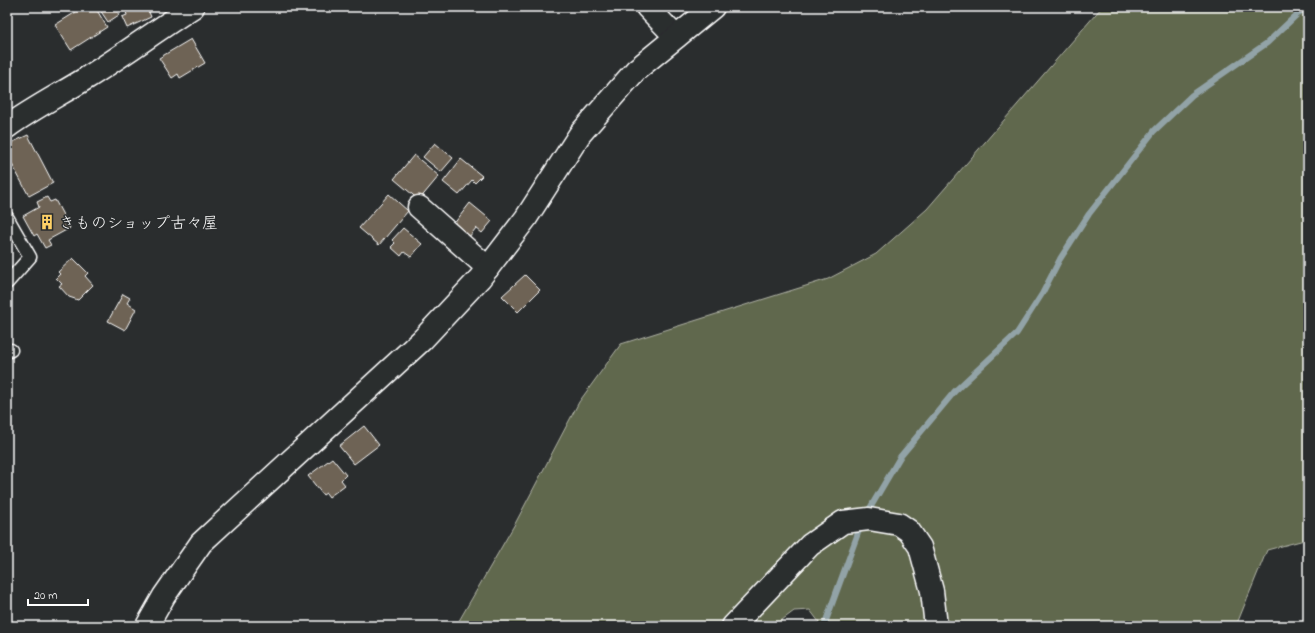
<svg xmlns="http://www.w3.org/2000/svg" width="1315" height="633" viewBox="0 0 1315 633" font-family="'Indie Flower','Klee One',sans-serif">
	<rect width="100%" height="100%" fill="#2a2d2e"/>
	<filter id="ink" filterUnits="userSpaceOnUse"><feTurbulence type="fractalNoise" baseFrequency=".025" numOctaves="2"/><feDisplacementMap in="SourceGraphic" scale="8" xChannelSelector="R" yChannelSelector="G"/><feConvolveMatrix kernelMatrix="1 2 1 2 8 2 1 2 1" color-interpolation-filters="sRGB"/></filter>
	<g filter="url(#ink)">
		<path fill="#60674e" stroke="#b0b3a6" d="M 1102,7 L 1308,7 L 1308,539 L 1267,550 L 1236,626 L 822,626 L 810,610 L 794,611 L 774,626 L 456,626 L 516,522 L 579,402 L 621,344 L 828,279 L 876,254 L 927,209 Z"/>
		<g fill="none" stroke-linecap="round" stroke-linejoin="round">
			<path stroke="#92a3a7" stroke-width="6" d="M 866,515 L 900,457 L 955,391 L 1017,333 L 1042,294 L 1060,259 L 1089,214 L 1154,131 L 1192,95 L 1267,43 L 1305,7
				M 824,626 L 861,525"/>
		</g>
		<path fill="#6e6354" stroke="#fff" d="M 84,7 L 95,7 L 107,27 L 71,50 L 55,25 Z
			M 98,7 L 120,7 L 116,9 L 119,15 L 108,22 Z
			M 131,7 L 147,7 L 151,17 L 127,28 L 122,17 L 127,15 L 125,9 Z
			M 191,39 L 205,63 L 180,78 L 178,74 L 172,78 L 159,58 Z
			M 28,135 L 53,183 L 29,196 L 7,155 L 7,150 L 13,142 Z
			M 435,143 L 453,158 L 441,172 L 423,157 Z
			M 414,155 L 439,176 L 419,200 L 394,179 Z
			M 461,159 L 482,176 L 475,183 L 472,180 L 459,195 L 443,182 Z
			M 389,194 L 408,211 L 379,245 L 359,228 Z
			M 47,197 L 50,202 L 55,200 L 70,228 L 48,240 L 51,245 L 45,248 L 37,234 L 34,236 L 23,216 L 39,207 L 37,202 Z
			M 470,203 L 492,221 L 482,233 L 476,228 L 469,237 L 453,225 Z
			M 403,228 L 422,244 L 411,257 L 404,252 L 401,256 L 391,247 L 395,243 L 392,240 Z
			M 73,258 L 88,273 L 85,276 L 93,285 L 78,300 L 69,297 L 59,286 L 62,284 L 56,278 L 60,274 L 58,272 Z
			M 525,275 L 540,290 L 518,312 L 502,296 Z
			M 123,294 L 130,298 L 127,303 L 136,309 L 125,330 L 108,321 Z
			M 364,426 L 379,445 L 354,464 L 339,446 Z
			M 332,458 L 346,475 L 341,480 L 345,485 L 329,497 L 326,493 L 323,495 L 308,476 Z"/>
		<g fill="none" stroke-linecap="round" stroke-linejoin="round">
			<g stroke="#fff" stroke-width="15">
				<path id="lane" d="M 7,217 L 30,257 L 7,283
					M 7,352 L 11,350"/>
			</g>
			<g stroke="#fff" stroke-width="25">
				<path id="street" d="M 647,7 L 676,37
					M 7,127 C 32,109 59,95 85,79 C 122,56 157,30 193,7
					M 419,207 L 488,268
					M 733,626 L 810,545 L 843,522 L 869,519 L 899,524 L 909,531 L 920,547 L 932,591 L 936,626"/>
			</g>
			<g stroke="#fff" stroke-width="25">
				<path id="secondary" d="M 147,626 L 164,596 L 201,543 L 422,340 L 480,278 L 526,218 L 580,134 L 636,70 L 713,7"/>
			</g>
			<use href="#lane" stroke="#2a2d2e" stroke-width="12"/>
			<use href="#street" stroke="#2a2d2e" stroke-width="22"/>
			<use href="#secondary" stroke="#2a2d2e" stroke-width="22"/>
		</g>
	</g>
	<defs>
		<g id="building-bare" transform="scale(1.2)"><path d="M-4-6H4V6H1V3H-1V6H-4ZM-2.5-4.3h1.7v1.8h-1.7ZM.8-4.3h1.7v1.8H.8ZM-2.5-1h1.7V.8h-1.7ZM.8-1h1.7V.8H.8Z" fill="#ffd166" stroke="#2a2d2e" stroke-width="2.5" paint-order="stroke"/></g>
	</defs>
	<g fill-rule="evenodd">
		<use href="#building-bare" x="47" y="222"/>
	</g>
	<g text-anchor="middle" stroke-width="3" stroke-linejoin="round" paint-order="stroke">
		<g font-size="16" fill="#fff" stroke="#2a2d2e" text-anchor="start">
			<text x="59" y="228">きものショップ古々屋</text>
		</g>
	</g>
	<rect width="1315" height="633" fill="none" stroke="#2a2d2e" stroke-width="24"/>
	<rect x="12" y="12" width="1291" height="609" fill="none" stroke="#fff" stroke-width="1.5" filter="url(#ink)"/>
	<path d="M28 599v6h60v-6" fill="none" stroke="#ffffff" stroke-width="2"/>
	<text x="34" y="599" font-size="12" fill="#ffffff" stroke="#2a2d2e" stroke-width="3" paint-order="stroke">20 m</text>
</svg>
